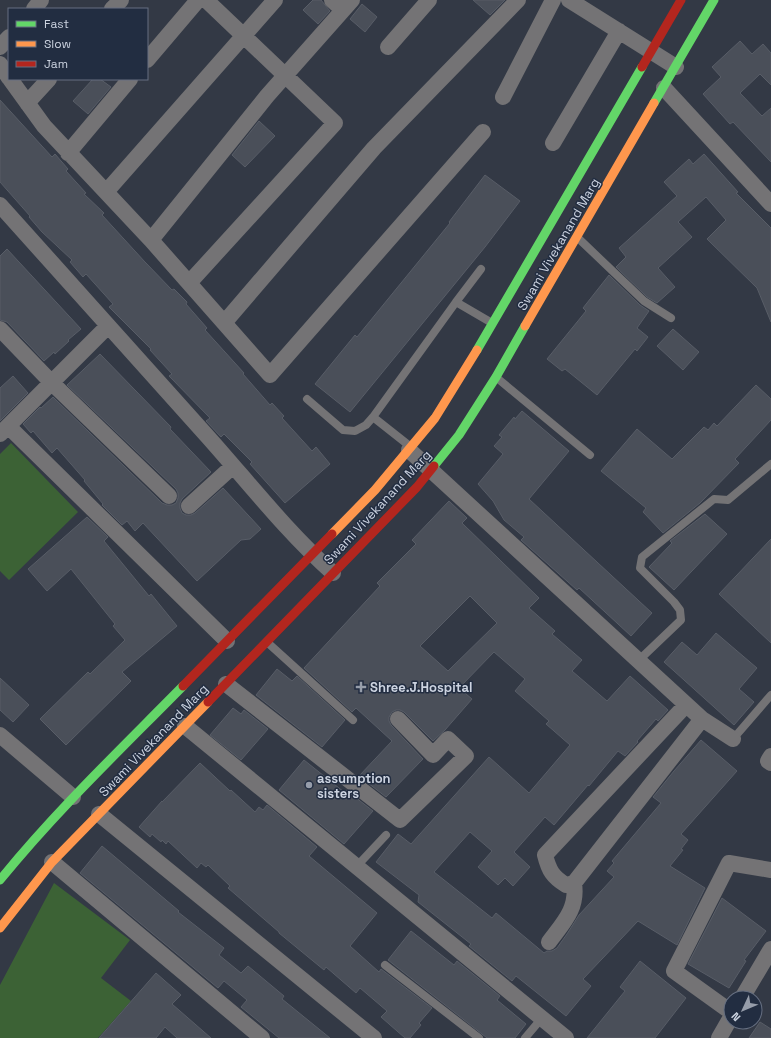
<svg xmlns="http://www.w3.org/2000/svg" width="771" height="1038" viewBox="0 0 771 1038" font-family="'Space Grotesk',sans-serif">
	<rect width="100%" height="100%" fill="#333945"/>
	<path fill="#3c6235" d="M 11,443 L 78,512 L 9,580 L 0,571 L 0,454 Z
		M 54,883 L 130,940 L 101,978 L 131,1001 L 98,1038 L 0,1038 L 0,985 Z"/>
	<path fill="#4a4f59" stroke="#585d67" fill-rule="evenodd" d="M 313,0 L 321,0 L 330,11 L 318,24 L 303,10 Z
		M 473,0 L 505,0 L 490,15 Z
		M 362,4 L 377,17 L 365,32 L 350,19 Z
		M 740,41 L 752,54 L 763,44 L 771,53 L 771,85 L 760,74 L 740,93 L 762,116 L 771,108 L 771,162 L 733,122 L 730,124 L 703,94 L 721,77 L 712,67 Z
		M 93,79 L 100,79 L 111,87 L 88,114 L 73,101 Z
		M 0,100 L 52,157 L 55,154 L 68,169 L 66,171 L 86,193 L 84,194 L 104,213 L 102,215 L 145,262 L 172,290 L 174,289 L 187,302 L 186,304 L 207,328 L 205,330 L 244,373 L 243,374 L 270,405 L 272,403 L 284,416 L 282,418 L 312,451 L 316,447 L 330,464 L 285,503 L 250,464 L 252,462 L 224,434 L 221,437 L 206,421 L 210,418 L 169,376 L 172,374 L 150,350 L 151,349 L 109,307 L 113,304 L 86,274 L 83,277 L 70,262 L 72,260 L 42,232 L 29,217 L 30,216 L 0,182 Z
		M 259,121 L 275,136 L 245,167 L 232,155 Z
		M 704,154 L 738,192 L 736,193 L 771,228 L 771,322 L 757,288 L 707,239 L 726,220 L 706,197 L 678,222 L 692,237 L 658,268 L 675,287 L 657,303 L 647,297 L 616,267 L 626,257 L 619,248 L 677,196 L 664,182 L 689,159 L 693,164 Z
		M 485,175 L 520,201 L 485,247 L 350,412 L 315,384 L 355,335 L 357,337 L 450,223 L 449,222 Z
		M 7,249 L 81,329 L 68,340 L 69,341 L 55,354 L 54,352 L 44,361 L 7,322 L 0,320 L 0,256 Z
		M 609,275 L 640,305 L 649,311 L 637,328 L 648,337 L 637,351 L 635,349 L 597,395 L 565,369 L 562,371 L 547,359 L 586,311 L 583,308 Z
		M 673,329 L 699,352 L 683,370 L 657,346 Z
		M 100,354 L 171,427 L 170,429 L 211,472 L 182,499 L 180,503 L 180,508 L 182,513 L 186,515 L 191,515 L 195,513 L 223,488 L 261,529 L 250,539 L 241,540 L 197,581 L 143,523 L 135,531 L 127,521 L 122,525 L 102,505 L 103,504 L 84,481 L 85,480 L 57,448 L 52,453 L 33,431 L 31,433 L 23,424 L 40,407 L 41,408 L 53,397 L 162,503 L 167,505 L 172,505 L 176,503 L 178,498 L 178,493 L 176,489 L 67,385 Z
		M 13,376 L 28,393 L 0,421 L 0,388 Z
		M 756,385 L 771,399 L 771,420 L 735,459 L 739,463 L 700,503 L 663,533 L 643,512 L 646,508 L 601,471 L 637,429 L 672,459 L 704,427 L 708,430 L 714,423 L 717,426 Z
		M 522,411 L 569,451 L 529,499 L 652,613 L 631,636 L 579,588 L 577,590 L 521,540 L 524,537 L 504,520 L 493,501 L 478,484 L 503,454 L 494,446 L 502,437 L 499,435 L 514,417 L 515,419 Z
		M 449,501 L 467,518 L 462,523 L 539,598 L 529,608 L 555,631 L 552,634 L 582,660 L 572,671 L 607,701 L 630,676 L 668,710 L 658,721 L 656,719 L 637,741 L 638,742 L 625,756 L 618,751 L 589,786 L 588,785 L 554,825 L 545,817 L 514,852 L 530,867 L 513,886 L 505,878 L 498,885 L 478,867 L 492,851 L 470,832 L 434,872 L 492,918 L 496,913 L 544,953 L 547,951 L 552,951 L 557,948 L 567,934 L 579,915 L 614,877 L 607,871 L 614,863 L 612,861 L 661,803 L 653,797 L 674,771 L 701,740 L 737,771 L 681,834 L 688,840 L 681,849 L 683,850 L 670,866 L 705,888 L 677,945 L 638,921 L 583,979 L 591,986 L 566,1016 L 516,976 L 512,981 L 469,946 L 471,944 L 418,902 L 419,895 L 376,862 L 398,834 L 411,844 L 489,757 L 529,793 L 570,745 L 546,724 L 549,721 L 515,691 L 525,679 L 494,652 L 459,688 L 472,699 L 445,730 L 433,741 L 404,712 L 400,710 L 396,710 L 392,712 L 389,717 L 389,721 L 391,725 L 423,759 L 386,797 L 359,776 L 392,741 L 356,708 L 352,712 L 304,668 L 380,586 L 377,583 L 416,544 L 412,540 ZM 470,596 L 497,623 L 448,671 L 420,646 Z
		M 705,514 L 727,534 L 674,590 L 649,567 L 672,543 L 670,541 Z
		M 87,517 L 108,537 L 104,541 L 149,596 L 151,594 L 177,626 L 122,672 L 131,681 L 66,745 L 40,719 L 88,672 L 90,674 L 125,640 L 113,626 L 115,624 L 71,569 L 47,591 L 28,569 Z
		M 771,539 L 771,643 L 719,594 Z
		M 716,633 L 757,668 L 739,689 L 754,702 L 734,725 L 664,662 L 682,642 L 697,655 Z
		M 277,669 L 292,681 L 297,676 L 345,720 L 322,747 L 256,695 Z
		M 0,678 L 29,705 L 13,722 L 0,710 Z
		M 233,708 L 241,714 L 244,710 L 268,729 L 241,760 L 210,735 Z
		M 304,760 L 344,792 L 346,790 L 373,811 L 344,844 L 279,790 Z
		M 200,763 L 230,791 L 231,790 L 255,812 L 259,807 L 263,810 L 267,805 L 317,847 L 309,856 L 377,913 L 350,946 L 379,972 L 381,969 L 432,1008 L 419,1023 L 421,1025 L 410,1038 L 405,1038 L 381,1017 L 387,1011 L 360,988 L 356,993 L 326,967 L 324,970 L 279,933 L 279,932 L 228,888 L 230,886 L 208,865 L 206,867 L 201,863 L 197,868 L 168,841 L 166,844 L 162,840 L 161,842 L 152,834 L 150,837 L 139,827 L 162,801 L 162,802 Z
		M 102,846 L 179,911 L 178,912 L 224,948 L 219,955 L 241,973 L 248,966 L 284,996 L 282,999 L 330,1038 L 279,1038 L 241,1007 L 247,1000 L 224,981 L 218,988 L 80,873 Z
		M 722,898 L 766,931 L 744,960 L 746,961 L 729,988 L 688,964 Z
		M 411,931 L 454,965 L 457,961 L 500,996 L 497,1000 L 526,1024 L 515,1038 L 487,1038 L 388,960 Z
		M 640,961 L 686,998 L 655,1038 L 587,1038 L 625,991 L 620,987 Z
		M 156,973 L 181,995 L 172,1004 L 211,1038 L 177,1038 L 165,1027 L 156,1038 L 99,1038 Z
		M 760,1022 L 771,1029 L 771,1038 L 749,1038 Z"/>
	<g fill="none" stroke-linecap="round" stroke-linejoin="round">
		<path stroke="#747375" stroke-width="8" d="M 578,238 L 644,301 L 671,318
			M 456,302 L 481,269
			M 497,378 L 590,455
			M 307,399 L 343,430 L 355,431 L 366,425 L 373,417
			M 411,447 L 373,417 L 456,302 L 492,323
			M 268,643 L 353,720
			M 638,661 L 681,620 L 680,610 L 674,602 L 640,568 L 642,557 L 714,499 L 728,500 L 771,464
			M 733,739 L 771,695
			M 356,867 L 386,835
			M 385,965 L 479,1038
			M 525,1038 L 542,1018"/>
		<path stroke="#747375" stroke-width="16" d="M 332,0 L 343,10
			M 569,0 L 676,67
			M 34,9 L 41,0
			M 112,9 L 121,0
			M 0,47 L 9,37
			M 388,47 L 429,0
			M 147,60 L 198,0
			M 0,64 L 9,78
			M 10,79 L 44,126 L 151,240 L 270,375 L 483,132
			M 664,88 L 771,204
			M 503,97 L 553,0
			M 27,103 L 49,79
			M 553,143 L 619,31
			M 68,153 L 130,79
			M 106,192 L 275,0
			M 0,205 C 69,282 139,360 208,437 C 249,483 287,532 333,573
			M 151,240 L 267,96 L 352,0
			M 189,283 L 335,123 L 206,0
			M 224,323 L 374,148 L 518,0
			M 0,329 L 52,383 L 169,496
			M 8,426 L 227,641
			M 0,434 L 108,326
			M 409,450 L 702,719 L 733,739
			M 189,506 L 233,466
			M 226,684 L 400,820 L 466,756 L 448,739 L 433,755 L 398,719
			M 686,705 L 545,855 C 549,871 553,877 566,885 L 574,883 L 702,719
			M 185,726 L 566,1038
			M 0,735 L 73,797
			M 771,756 L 768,761 L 771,763
			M 99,814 L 374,1038
			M 52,862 L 262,1038
			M 549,942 C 563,923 578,909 574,883
			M 742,998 L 771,949
			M 731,1012 L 674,971 L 729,863 L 771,870
			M 719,1038 L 731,1017"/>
		<path stroke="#63d668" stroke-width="9" d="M 654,103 L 714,0
			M 477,350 L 642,67
			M 434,466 L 459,435 L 496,377 L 525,326
			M 0,880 C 56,811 120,750 183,686"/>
		<path stroke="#ff974d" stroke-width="9" d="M 525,326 L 654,103
			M 332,534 L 375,490 L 435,418 L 477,350
			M 0,928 L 52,862 L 208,702"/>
		<path stroke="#b3261e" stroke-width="9" d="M 642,67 L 681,0
			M 183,686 L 332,534
			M 208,702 L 417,487 L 434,466"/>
	</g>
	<g fill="#969daa" stroke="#222d41" stroke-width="1.5">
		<path d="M359 681h4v4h4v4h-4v4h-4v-4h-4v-4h4z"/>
		<circle cx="309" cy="785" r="4"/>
	</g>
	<g text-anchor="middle" stroke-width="3" stroke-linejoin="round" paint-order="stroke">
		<g font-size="13" fill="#ccd3e0" stroke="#222d41">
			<text transform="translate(558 244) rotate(-60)" y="5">Swami Vivekanand Marg</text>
			<text transform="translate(377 507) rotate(-47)" y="5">Swami Vivekanand Marg</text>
			<text transform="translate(153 740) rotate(-46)" y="5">Swami Vivekanand Marg</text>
		</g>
		<g font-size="13" font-weight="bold" fill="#ccd3e0" stroke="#222d41" text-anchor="start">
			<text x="370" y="692">Shree.J.Hospital</text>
			<text x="317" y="783">assumption<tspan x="317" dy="15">sisters</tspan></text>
		</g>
	</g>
	<rect x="8" y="8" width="140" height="72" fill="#222d41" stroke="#666f81"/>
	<rect x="16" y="21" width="20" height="6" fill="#63d668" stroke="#666f81"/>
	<text x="44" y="28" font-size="12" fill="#ccd3e0">Fast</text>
	<rect x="16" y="41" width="20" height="6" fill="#ff974d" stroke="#666f81"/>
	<text x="44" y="48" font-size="12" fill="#ccd3e0">Slow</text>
	<rect x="16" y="61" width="20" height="6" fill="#b3261e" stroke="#666f81"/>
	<text x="44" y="68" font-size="12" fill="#ccd3e0">Jam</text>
	<g transform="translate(743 1010) rotate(226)"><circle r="19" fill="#222d41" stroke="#666f81"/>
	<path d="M0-3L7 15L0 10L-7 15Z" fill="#969daa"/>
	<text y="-6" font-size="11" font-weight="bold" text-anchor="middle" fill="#ccd3e0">N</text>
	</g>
</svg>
